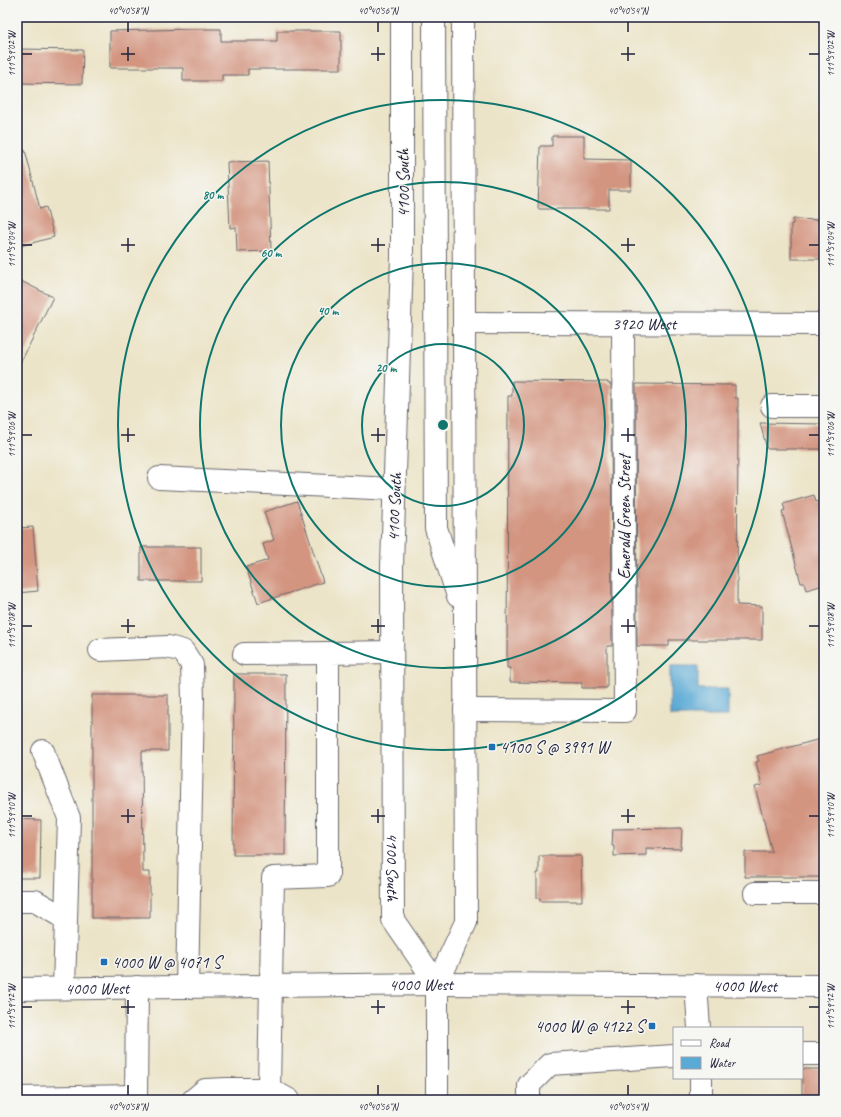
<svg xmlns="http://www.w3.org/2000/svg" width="841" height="1117" viewBox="0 0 841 1117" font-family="Caveat,sans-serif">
	<rect width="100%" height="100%" fill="#f6f6f2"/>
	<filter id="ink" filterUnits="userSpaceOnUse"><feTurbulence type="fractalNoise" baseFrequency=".025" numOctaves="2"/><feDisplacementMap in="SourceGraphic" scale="8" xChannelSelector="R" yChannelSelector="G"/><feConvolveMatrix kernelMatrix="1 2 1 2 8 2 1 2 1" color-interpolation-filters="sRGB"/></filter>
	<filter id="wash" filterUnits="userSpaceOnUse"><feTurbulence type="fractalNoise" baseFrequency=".012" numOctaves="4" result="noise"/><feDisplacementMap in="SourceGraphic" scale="16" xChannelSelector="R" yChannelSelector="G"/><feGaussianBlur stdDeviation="0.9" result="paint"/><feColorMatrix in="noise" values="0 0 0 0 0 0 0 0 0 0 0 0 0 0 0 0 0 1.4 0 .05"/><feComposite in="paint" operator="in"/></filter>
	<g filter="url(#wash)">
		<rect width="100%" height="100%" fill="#ece4c8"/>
		<path fill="#5baad5" stroke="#3e6688" d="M 670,666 L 698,666 L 698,689 L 728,689 L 728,716 L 670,716 Z"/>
		<g id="blocks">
			<path fill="#d39480" d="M 192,29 L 221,29 L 221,41 L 277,41 L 277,31 L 341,31 L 341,69 L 248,69 L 248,75 L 222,75 L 222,81 L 183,81 L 183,68 L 110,68 L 110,31 Z
				M 17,49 L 83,50 L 82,84 L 17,83 Z
				M 552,136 L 584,136 L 584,159 L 631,160 L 631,190 L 609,190 L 609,209 L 538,209 L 540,146 L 552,146 Z
				M 25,150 L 40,209 L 46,207 L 54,237 L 17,247 L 17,151 Z
				M 268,161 L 271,251 L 237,252 L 236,227 L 230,228 L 227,162 Z
				M 793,219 L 824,220 L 824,259 L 791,259 L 791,224 L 793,224 Z
				M 17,279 L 53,297 L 17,370 Z
				M 512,381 L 608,382 L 608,384 L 611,384 L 612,646 L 607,646 L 607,688 L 582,688 L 582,683 L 510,682 L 510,668 L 507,668 L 508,396 L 512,396 Z
				M 636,384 L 735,385 L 735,398 L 738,398 L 738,423 L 737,605 L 762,606 L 762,640 L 669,640 L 669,646 L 637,646 Z
				M 760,423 L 824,424 L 824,449 L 767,449 Z
				M 814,495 L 816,502 L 824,500 L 824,585 L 806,590 L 804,583 L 801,583 L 782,511 L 785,510 L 783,504 Z
				M 297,501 L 323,582 L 258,603 L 246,567 L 268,560 L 263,544 L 274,540 L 264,512 Z
				M 33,527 L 38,591 L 17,593 L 17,528 Z
				M 141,547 L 201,547 L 201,581 L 141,581 Z
				M 234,674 L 286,674 L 285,855 L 233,855 Z
				M 92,695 L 168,695 L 168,751 L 142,751 L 143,872 L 150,872 L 150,918 L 92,918 Z
				M 824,738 L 824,877 L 745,877 L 745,852 L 772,852 L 755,787 L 762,785 L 756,762 L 759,761 L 757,756 Z
				M 17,819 L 41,820 L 40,878 L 17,878 Z
				M 682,828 L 681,849 L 646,848 L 646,855 L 614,856 L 614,846 L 612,846 L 613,829 Z
				M 539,856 L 581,856 L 582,901 L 540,901 L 540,898 L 537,898 L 537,873 L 539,873 Z
				M 802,1069 L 824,1069 L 824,1094 L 802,1094 Z"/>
		</g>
	</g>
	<g filter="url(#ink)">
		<use href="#blocks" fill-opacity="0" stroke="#69666c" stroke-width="1"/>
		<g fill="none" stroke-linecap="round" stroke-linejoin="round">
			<g stroke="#69666c" stroke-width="24">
				<g id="minor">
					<path id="s1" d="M 464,323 L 824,324"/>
					<path d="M 772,406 L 824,406"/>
					<path d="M 159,478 L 394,489"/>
					<path d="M 100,650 L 168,647 L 183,651 L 192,665 L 193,699 L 187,987"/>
					<path d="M 244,654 L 328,653"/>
					<path d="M 465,710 L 625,711 L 623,324"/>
					<path d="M 43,751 L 69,818 L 64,988"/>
					<path d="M 755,893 L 824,893"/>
					<path d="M 17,901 L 35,901 L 66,919"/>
					<path d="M 696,985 L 699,1028"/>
					<path id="s2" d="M 17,989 L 437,984 L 824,986"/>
					<path d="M 802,1054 L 824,1054"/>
					<path d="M 701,1078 L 701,1100"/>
					<path d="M 269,1089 L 273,878 L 328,876 L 328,653 L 392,652"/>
					<path d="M 17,1098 L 136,1096"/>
					<path d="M 136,1100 L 137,987"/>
					<path d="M 193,1100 L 205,1090 L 227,1089 L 269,1089 L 289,1100"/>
					<path d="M 529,1100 L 529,1085 L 550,1064 L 674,1056"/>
				</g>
			</g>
			<g stroke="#69666c" stroke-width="24">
				<g id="major">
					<path id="s3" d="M 402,17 L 402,257 L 392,566 L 393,920 L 437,984"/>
					<path d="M 434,17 L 436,528 L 458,596"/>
					<path d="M 437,1100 L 437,984 L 466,922 L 463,17"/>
				</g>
			</g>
			<use href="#minor" stroke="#fff" stroke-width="22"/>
			<use href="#major" stroke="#fff" stroke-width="22"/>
		</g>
	</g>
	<path fill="none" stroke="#22223b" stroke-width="1.5" d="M 128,22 L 128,32M 378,22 L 378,32M 628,22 L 628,32M 128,47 L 128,61M 378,47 L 378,61M 628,47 L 628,61M 22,54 L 32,54M 121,54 L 135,54M 371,54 L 385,54M 621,54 L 635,54M 809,54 L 819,54M 128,238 L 128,252M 378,238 L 378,252M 628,238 L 628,252M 22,245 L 32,245M 121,245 L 135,245M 371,245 L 385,245M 621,245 L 635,245M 809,245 L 819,245M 128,428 L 128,442M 378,428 L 378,442M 628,428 L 628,442M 22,435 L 32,435M 121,435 L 135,435M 371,435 L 385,435M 621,435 L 635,435M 809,435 L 819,435M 128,619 L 128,633M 378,619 L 378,633M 628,619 L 628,633M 22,626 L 32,626M 121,626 L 135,626M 371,626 L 385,626M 621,626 L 635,626M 809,626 L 819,626M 128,809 L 128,823M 378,809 L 378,823M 628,809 L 628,823M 22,816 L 32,816M 121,816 L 135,816M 371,816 L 385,816M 621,816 L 635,816M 809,816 L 819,816M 128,1000 L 128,1014M 378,1000 L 378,1014M 628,1000 L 628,1014M 22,1007 L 32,1007M 121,1007 L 135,1007M 371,1007 L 385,1007M 621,1007 L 635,1007M 809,1007 L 819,1007M 128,1085 L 128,1095M 378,1085 L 378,1095M 628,1085 L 628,1095"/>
	<g fill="none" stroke="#0f766e" stroke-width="2">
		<circle cx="443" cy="425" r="81"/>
		<circle cx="443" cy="425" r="162"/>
		<circle cx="443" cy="425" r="243"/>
		<circle cx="443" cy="425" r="325"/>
	</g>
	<g fill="#1f6fb2" stroke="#f6f6f2" stroke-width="1.5">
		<rect x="488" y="743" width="8" height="8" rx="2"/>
		<rect x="100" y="958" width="8" height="8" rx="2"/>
		<rect x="648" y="1022" width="8" height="8" rx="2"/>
	</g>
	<g text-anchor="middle" stroke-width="3" stroke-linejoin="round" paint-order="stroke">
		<g font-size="17" fill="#22223b" stroke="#f6f6f2">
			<text transform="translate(403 183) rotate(-90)" y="6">4100 South</text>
			<text dy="6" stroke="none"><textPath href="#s1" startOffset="180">3920 West</textPath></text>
			<text transform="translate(394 507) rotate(-88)" y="6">4100 South</text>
			<text transform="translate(624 517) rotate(-90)" y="6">Emerald Green Street</text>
			<text dy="6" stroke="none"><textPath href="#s3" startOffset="850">4100 South</textPath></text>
			<text dy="6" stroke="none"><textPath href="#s2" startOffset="404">4000 West</textPath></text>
			<text dy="6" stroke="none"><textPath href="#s2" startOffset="728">4000 West</textPath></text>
			<text dy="6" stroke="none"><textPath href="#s2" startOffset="80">4000 West</textPath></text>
		</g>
		<g font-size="17" fill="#22223b" stroke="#f6f6f2" text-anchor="start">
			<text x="500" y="753">4100 S @ 3991 W</text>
			<text x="112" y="968">4000 W @ 4071 S</text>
			<text x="644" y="1032" text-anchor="end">4000 W @ 4122 S</text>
		</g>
	</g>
	<circle cx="443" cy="425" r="6" fill="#0f766e" stroke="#f6f6f2" stroke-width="2"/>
	<g font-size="12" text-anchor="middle" font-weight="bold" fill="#0f766e" stroke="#f6f6f2" stroke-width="3" stroke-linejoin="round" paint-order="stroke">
		<text x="213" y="199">80 m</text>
		<text x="271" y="257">60 m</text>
		<text x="328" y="315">40 m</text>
		<text x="386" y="372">20 m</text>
	</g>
	<rect width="841" height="1117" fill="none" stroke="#f6f6f2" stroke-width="44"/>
	<rect x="673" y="1027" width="130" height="52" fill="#f6f6f2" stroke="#a1a1a9"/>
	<rect x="681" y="1040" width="20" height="6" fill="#ffffff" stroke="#a1a1a9"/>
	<text x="709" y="1047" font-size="12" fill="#22223b">Road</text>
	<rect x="681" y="1057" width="20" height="12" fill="#5baad5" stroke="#a1a1a9"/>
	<text x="709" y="1067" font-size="12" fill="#22223b">Water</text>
	<rect x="22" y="22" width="797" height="1073" fill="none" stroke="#22223b" stroke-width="1.5"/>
	<g font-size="10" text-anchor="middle" fill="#22223b">
		<text x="128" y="14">40°40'58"N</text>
		<text x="378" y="14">40°40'56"N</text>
		<text x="628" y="14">40°40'54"N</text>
		<text transform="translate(830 54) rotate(-90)" y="4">111°59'02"W</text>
		<text transform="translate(11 54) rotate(-90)" y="4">111°59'02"W</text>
		<text transform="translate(830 245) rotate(-90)" y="4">111°59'04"W</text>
		<text transform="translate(11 245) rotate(-90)" y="4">111°59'04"W</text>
		<text transform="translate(830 435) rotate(-90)" y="4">111°59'06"W</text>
		<text transform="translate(11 435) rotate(-90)" y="4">111°59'06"W</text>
		<text transform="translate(830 626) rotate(-90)" y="4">111°59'08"W</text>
		<text transform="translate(11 626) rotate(-90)" y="4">111°59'08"W</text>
		<text transform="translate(830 816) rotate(-90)" y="4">111°59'10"W</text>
		<text transform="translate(11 816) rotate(-90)" y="4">111°59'10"W</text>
		<text transform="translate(830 1007) rotate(-90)" y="4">111°59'12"W</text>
		<text transform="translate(11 1007) rotate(-90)" y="4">111°59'12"W</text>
		<text x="128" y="1110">40°40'58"N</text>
		<text x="378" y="1110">40°40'56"N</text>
		<text x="628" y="1110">40°40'54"N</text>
	</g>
</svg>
